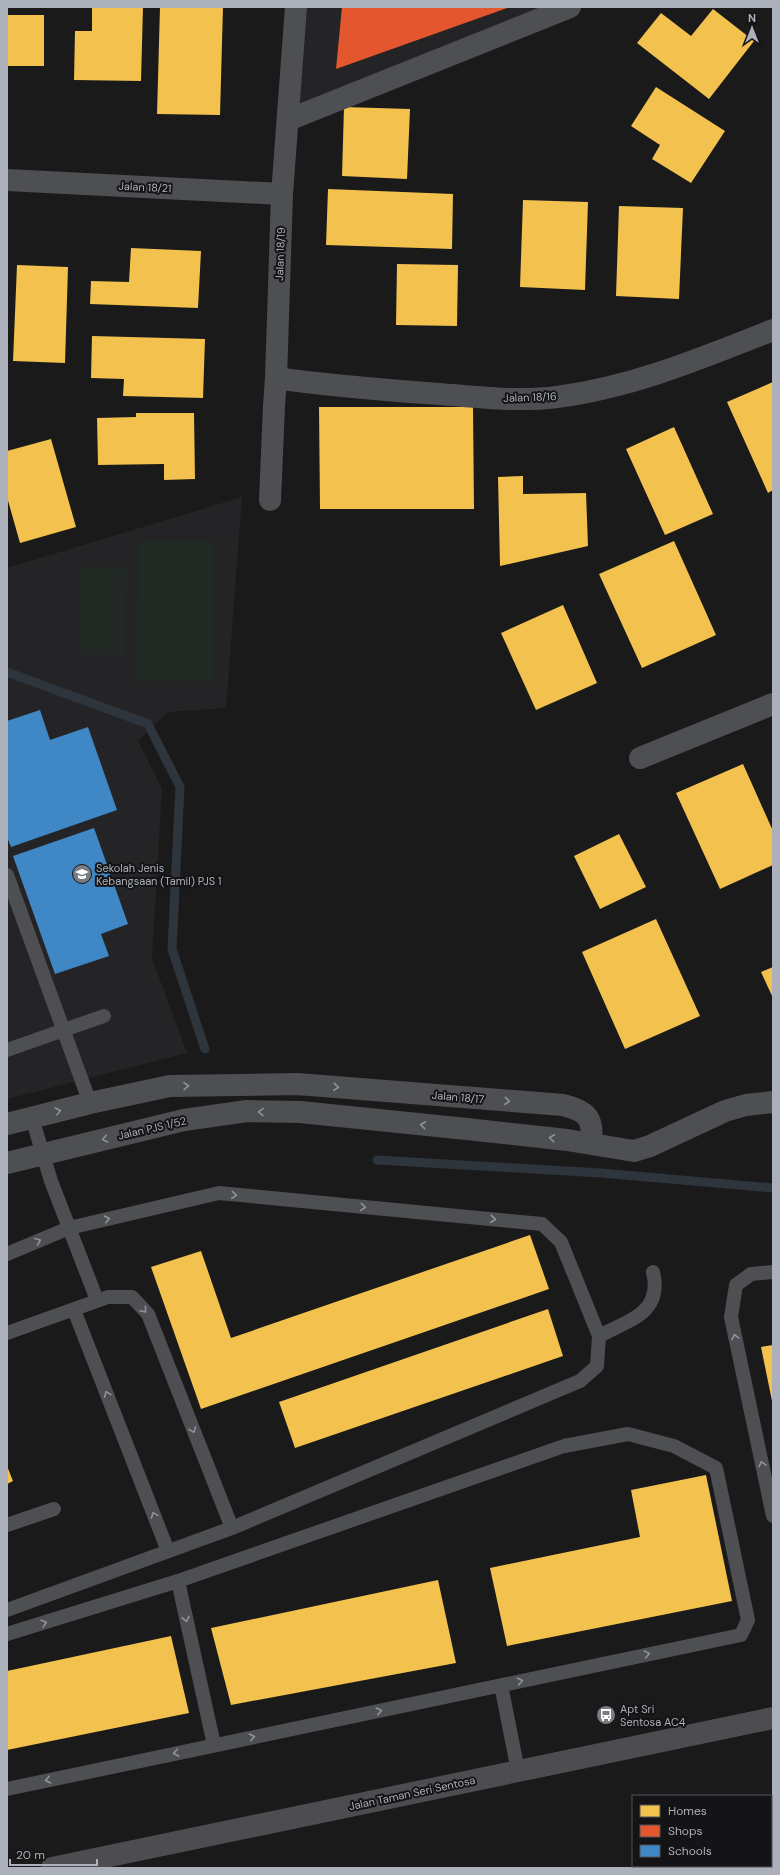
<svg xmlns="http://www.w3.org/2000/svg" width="780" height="1875" viewBox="0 0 780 1875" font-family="'DM Sans',sans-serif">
	<rect width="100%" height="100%" fill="#1a1a1a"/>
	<path fill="#242426" d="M 306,7 L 541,7 L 299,104 Z
		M 242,497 L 226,708 L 168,712 L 138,741 L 162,789 L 152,958 L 187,1053 L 7,1099 L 7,568 Z"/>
	<path fill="#222924" d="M 138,540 L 214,541 L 213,681 L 137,681 Z
		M 80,567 L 127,567 L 125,655 L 79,655 Z"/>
	<path fill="#f2c14e" d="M 92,7 L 143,7 L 141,81 L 74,80 L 75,31 L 92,31 Z
		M 160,7 L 223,7 L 220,115 L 157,114 Z
		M 713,9 L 754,41 L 709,99 L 637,43 L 661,13 L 691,36 Z
		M 7,15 L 44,15 L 44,66 L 7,66 Z
		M 656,87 L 725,131 L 691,183 L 652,159 L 660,145 L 631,126 Z
		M 344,107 L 410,109 L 407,179 L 342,176 Z
		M 328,189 L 453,194 L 452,249 L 326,245 Z
		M 523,200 L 588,202 L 585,290 L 520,287 Z
		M 619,206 L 683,208 L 679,299 L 616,296 Z
		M 131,248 L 201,251 L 198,308 L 90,304 L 91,281 L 129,282 Z
		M 397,264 L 458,265 L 457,326 L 396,325 Z
		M 17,265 L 68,267 L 65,363 L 13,361 Z
		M 92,336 L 205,339 L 203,398 L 123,396 L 124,379 L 91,378 Z
		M 773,382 L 773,490 L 768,493 L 727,402 Z
		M 319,407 L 473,407 L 474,509 L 320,509 Z
		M 136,413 L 194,413 L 195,479 L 164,480 L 164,464 L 98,465 L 97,418 L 136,417 Z
		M 674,427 L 713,514 L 665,535 L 626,449 Z
		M 51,439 L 76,527 L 20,543 L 7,497 L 7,451 Z
		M 523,476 L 523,494 L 586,493 L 588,546 L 500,566 L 498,477 Z
		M 674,541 L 716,635 L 642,668 L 599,574 Z
		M 563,605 L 597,683 L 536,710 L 501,633 Z
		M 743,764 L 773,831 L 773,865 L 720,889 L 676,793 Z
		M 619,834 L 646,887 L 600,909 L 574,856 Z
		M 656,919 L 700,1016 L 625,1049 L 582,952 Z
		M 773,967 L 773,998 L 761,972 Z
		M 530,1235 L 549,1289 L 201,1409 L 151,1267 L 201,1251 L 231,1338 Z
		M 548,1309 L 563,1356 L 295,1448 L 279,1402 Z
		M 773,1345 L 773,1400 L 772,1401 L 761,1347 Z
		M 7,1466 L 13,1481 L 7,1484 Z
		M 706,1475 L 732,1601 L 507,1646 L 490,1568 L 640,1537 L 631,1490 Z
		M 438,1580 L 456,1663 L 231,1705 L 211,1628 Z
		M 171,1636 L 189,1713 L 7,1750 L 7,1671 Z"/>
	<path fill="#e4572e" d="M 342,7 L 510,7 L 336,69 Z"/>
	<path fill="#3f88c5" d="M 40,710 L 50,740 L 88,727 L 117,810 L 11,847 L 7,837 L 7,721 Z
		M 94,828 L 128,924 L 101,934 L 109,956 L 55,974 L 13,856 Z"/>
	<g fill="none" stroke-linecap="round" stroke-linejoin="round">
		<path stroke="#2e353c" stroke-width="9" d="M 7,672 L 148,724 L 180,787 L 172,949 L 205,1049
			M 377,1160 L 601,1173 L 773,1188"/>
		<path stroke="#4e4f53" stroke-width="14" d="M 7,875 L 90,1103
			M 7,1050 L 104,1016
			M 32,1118 L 51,1181 L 97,1300
			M 7,1254 L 69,1228 L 219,1193 L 542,1224 L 561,1242 L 599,1336 L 597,1366 L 580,1381 L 232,1528 L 7,1610
			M 773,1272 L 751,1274 L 736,1285 L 731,1317 L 773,1516
			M 74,1310 L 168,1551
			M 7,1333 L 108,1297 L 132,1297 L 148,1314 L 232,1528
			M 599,1336 C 629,1320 663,1313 653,1272
			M 7,1525 L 54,1509
			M 178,1581 L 214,1745
			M 7,1634 L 178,1581 L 564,1446 L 628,1434 L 674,1446 L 716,1468 L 748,1620 L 741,1635 L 7,1789
			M 501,1685 L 518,1771
			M 771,1866 L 773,1859"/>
		<path stroke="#4e4f53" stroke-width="22" d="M 288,120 L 570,7
			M 7,180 L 282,194
			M 276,378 C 330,386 385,390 439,394 C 478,397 518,402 557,397 C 633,387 702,358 773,330
			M 270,500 L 274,406 L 276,378 L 282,194 L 296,7
			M 640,758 L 773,704
			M 7,1124 L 90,1103 L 170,1086 L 297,1084 L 563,1105 C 587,1111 594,1118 591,1143
			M 7,1163 L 184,1120 L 247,1111 L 300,1112 L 467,1129 L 567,1140 L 634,1151 L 650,1146 L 725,1111 L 746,1105 L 773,1102"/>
		<path stroke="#4d4d51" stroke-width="22" d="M 52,1868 L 773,1718"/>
	</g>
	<defs><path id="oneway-chevron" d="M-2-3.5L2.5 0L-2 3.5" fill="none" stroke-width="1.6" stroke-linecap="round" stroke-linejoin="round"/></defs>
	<g stroke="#90939b">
		<use href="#oneway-chevron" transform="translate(186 1086) rotate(-1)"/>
		<use href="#oneway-chevron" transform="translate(336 1087) rotate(5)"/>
		<use href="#oneway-chevron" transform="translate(507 1101) rotate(5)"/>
		<use href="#oneway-chevron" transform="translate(58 1111) rotate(-14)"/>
		<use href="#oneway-chevron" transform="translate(261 1112) rotate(-179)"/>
		<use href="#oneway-chevron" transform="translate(423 1125) rotate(-174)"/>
		<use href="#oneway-chevron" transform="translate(552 1138) rotate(-174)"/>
		<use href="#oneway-chevron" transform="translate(105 1139) rotate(167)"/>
		<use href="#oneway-chevron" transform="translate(234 1195) rotate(5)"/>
		<use href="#oneway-chevron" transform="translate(363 1207) rotate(5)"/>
		<use href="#oneway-chevron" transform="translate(107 1219) rotate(-13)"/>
		<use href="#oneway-chevron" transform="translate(493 1219) rotate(5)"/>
		<use href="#oneway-chevron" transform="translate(38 1241) rotate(-23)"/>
		<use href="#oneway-chevron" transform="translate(144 1310) rotate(50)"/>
		<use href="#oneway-chevron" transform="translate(735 1337) rotate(-102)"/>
		<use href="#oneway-chevron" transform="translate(107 1394) rotate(-111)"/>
		<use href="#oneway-chevron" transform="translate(193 1430) rotate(69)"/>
		<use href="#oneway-chevron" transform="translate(762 1464) rotate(-102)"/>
		<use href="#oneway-chevron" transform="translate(154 1515) rotate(-111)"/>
		<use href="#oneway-chevron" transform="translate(186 1619) rotate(78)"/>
		<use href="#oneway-chevron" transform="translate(44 1623) rotate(-17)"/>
		<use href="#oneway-chevron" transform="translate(647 1654) rotate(-12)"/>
		<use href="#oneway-chevron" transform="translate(520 1681) rotate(-12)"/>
		<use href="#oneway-chevron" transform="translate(379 1711) rotate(-12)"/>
		<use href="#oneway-chevron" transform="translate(252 1737) rotate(-12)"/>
		<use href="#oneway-chevron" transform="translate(176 1753) rotate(168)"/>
		<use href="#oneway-chevron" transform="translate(48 1780) rotate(168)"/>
	</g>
	<defs>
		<g id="school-disc" transform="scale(1)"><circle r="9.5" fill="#797c82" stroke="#141416"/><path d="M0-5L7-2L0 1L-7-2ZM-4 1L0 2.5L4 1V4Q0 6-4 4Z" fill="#fff"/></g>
		<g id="bus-disc" transform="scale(1)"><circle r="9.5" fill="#797c82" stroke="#141416"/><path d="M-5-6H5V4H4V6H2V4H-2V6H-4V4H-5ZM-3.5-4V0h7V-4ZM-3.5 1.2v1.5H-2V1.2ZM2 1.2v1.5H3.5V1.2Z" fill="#fff"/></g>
	</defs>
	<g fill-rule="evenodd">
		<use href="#school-disc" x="82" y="874"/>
		<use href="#bus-disc" x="606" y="1715"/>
	</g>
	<g text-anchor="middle" stroke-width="4" stroke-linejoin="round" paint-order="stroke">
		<g font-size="11" fill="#acb0ba" stroke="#141416">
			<text transform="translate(145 187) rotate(3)" y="4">Jalan 18/21</text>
			<text transform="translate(280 254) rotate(-88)" y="4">Jalan 18/19</text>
			<text transform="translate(530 397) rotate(-2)" y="4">Jalan 18/16</text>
			<text transform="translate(458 1097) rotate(5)" y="4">Jalan 18/17</text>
			<text transform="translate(152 1128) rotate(-13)" y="4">Jalan PJS 1/52</text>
			<text transform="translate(412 1793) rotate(-12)" y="4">Jalan Taman Seri Sentosa</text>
		</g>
		<g font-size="11" fill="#acb0ba" stroke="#141416" text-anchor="start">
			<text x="96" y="872">Sekolah Jenis<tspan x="96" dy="13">Kebangsaan (Tamil) PJS 1</tspan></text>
			<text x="620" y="1713">Apt Sri<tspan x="620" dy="13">Sentosa AC4</tspan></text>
		</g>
	</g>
	<rect width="780" height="1875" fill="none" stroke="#acb0ba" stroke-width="16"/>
	<rect x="632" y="1795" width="140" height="72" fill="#141416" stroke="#515258"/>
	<rect x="640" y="1805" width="20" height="12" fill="#f2c14e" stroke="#515258"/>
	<text x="668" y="1815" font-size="12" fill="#acb0ba">Homes</text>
	<rect x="640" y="1825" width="20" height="12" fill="#e4572e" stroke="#515258"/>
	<text x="668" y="1835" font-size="12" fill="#acb0ba">Shops</text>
	<rect x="640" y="1845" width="20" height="12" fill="#3f88c5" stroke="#515258"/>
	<text x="668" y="1855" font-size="12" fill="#acb0ba">Schools</text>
	<g transform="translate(752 28)" stroke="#141416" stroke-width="3" paint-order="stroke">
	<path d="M0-3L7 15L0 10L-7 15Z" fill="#acb0ba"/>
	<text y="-6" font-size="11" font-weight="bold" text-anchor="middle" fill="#acb0ba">N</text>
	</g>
	<path d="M10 1859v6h87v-6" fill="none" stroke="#acb0ba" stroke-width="2"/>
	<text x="16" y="1859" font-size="12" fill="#acb0ba" stroke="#141416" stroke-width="3" paint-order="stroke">20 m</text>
</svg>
